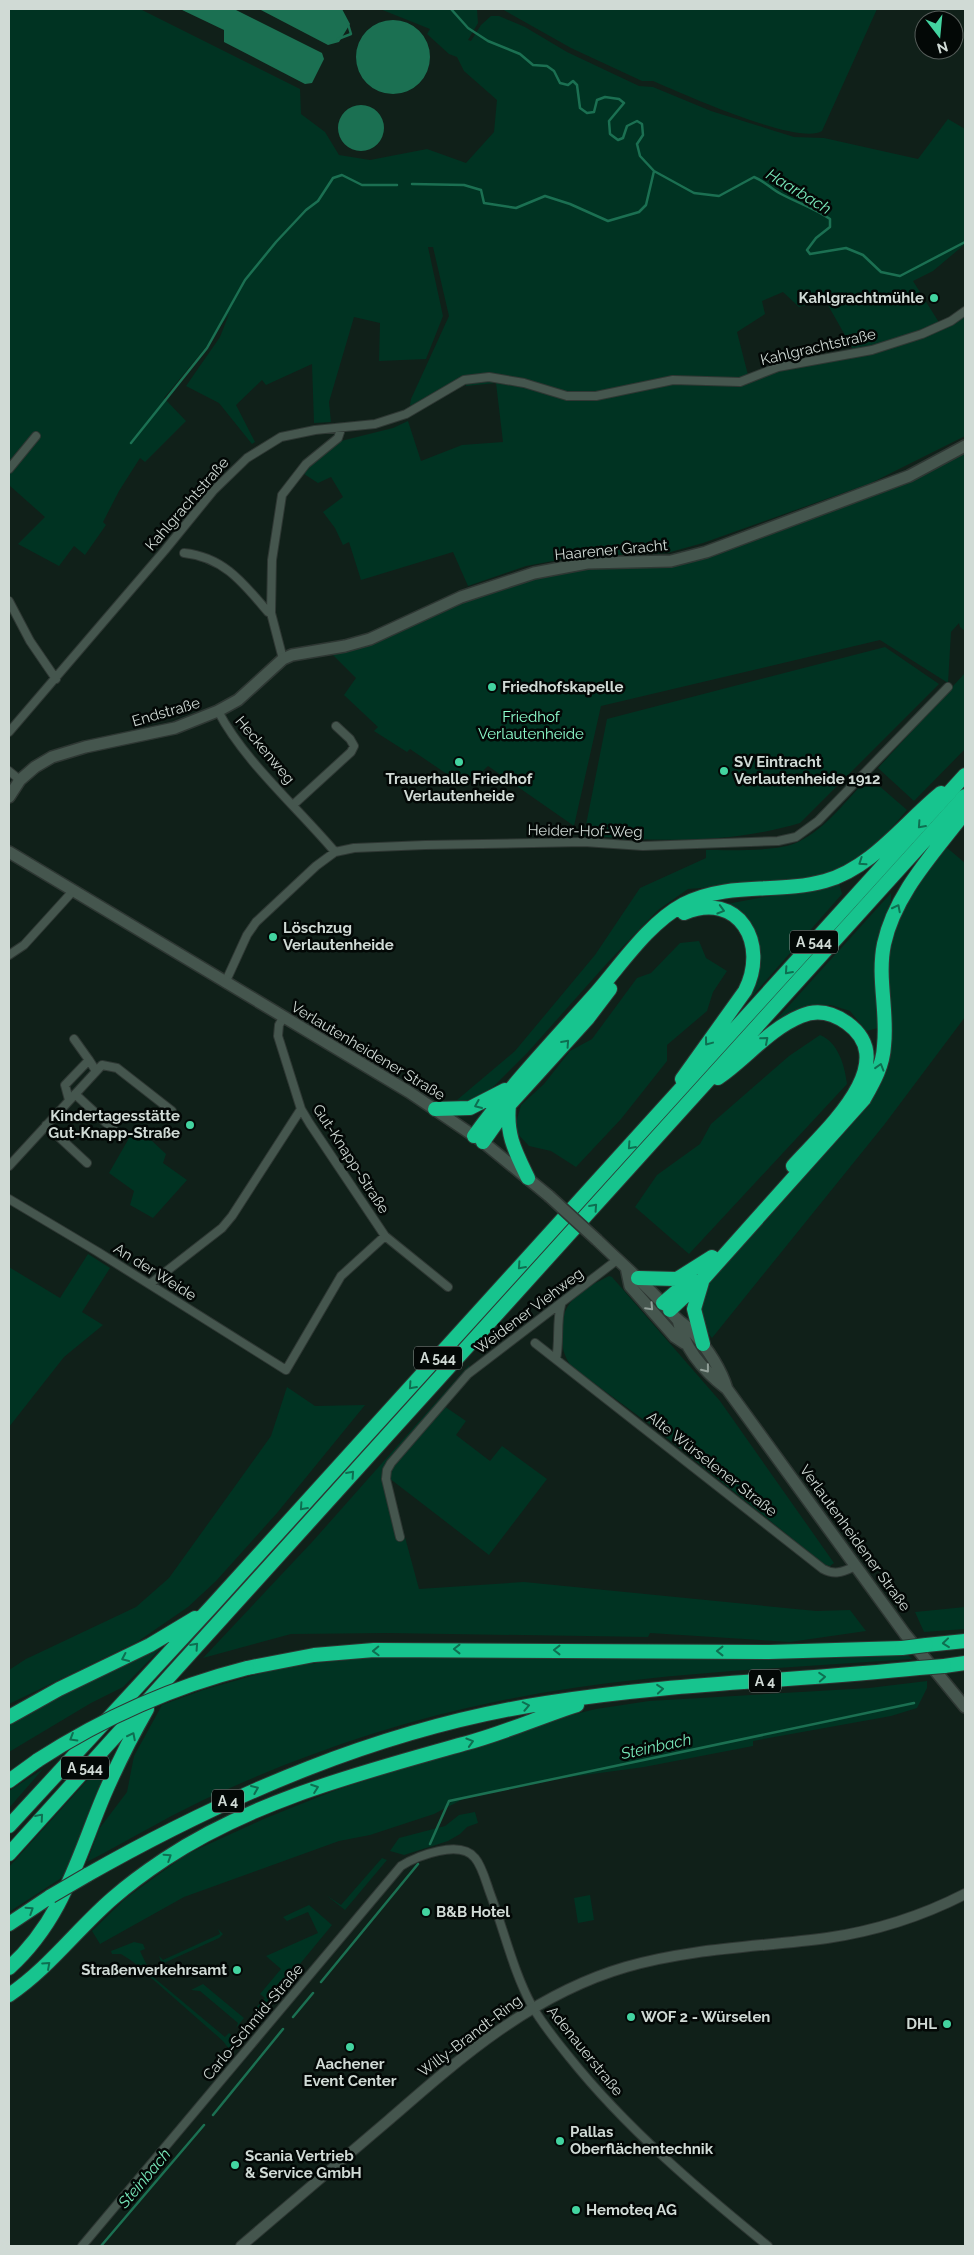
<svg xmlns="http://www.w3.org/2000/svg" width="974" height="2255" viewBox="0 0 974 2255" font-family="Raleway,sans-serif">
	<rect width="100%" height="100%" fill="#102019"/>
	<path fill="#032" d="M 9,9 L 140,9 L 300,89 L 301,114 L 325,132 L 339,155 L 370,160 L 427,149 L 466,163 L 494,132 L 497,100 L 464,71 L 457,57 L 449,54 L 427,34 L 430,29 L 380,9 L 477,9 L 478,23 L 468,40 L 471,41 L 481,25 L 491,16 L 499,16 L 525,27 L 567,52 L 639,86 L 653,87 L 711,111 L 794,137 L 824,138 L 918,159 L 948,119 L 965,129 L 965,244 L 933,271 L 913,281 L 940,324 L 921,332 L 854,351 L 825,300 L 799,307 L 783,292 L 762,301 L 765,314 L 737,332 L 748,375 L 739,380 L 713,379 L 595,393 L 567,394 L 524,381 L 463,379 L 412,407 L 410,405 L 411,399 L 449,316 L 433,247 L 428,247 L 443,316 L 426,359 L 379,361 L 380,323 L 354,317 L 329,402 L 331,422 L 314,423 L 312,364 L 266,385 L 262,380 L 236,405 L 255,442 L 252,444 L 219,403 L 186,386 L 220,337 L 229,314 L 206,347 L 164,398 L 186,421 L 145,462 L 140,458 L 119,491 L 103,522 L 106,525 L 85,555 L 74,546 L 59,566 L 18,544 L 45,517 L 9,485 Z
		M 502,9 L 877,9 L 822,131 C 798,146 681,93 653,81 L 642,81 L 571,48 Z
		M 965,315 L 965,436 L 871,483 L 703,543 L 667,553 L 588,556 L 558,560 L 526,566 L 468,586 L 453,552 L 361,580 L 349,542 L 343,545 L 335,528 L 323,512 L 343,497 L 331,477 L 318,483 L 301,472 L 337,442 L 393,428 L 408,421 L 421,461 L 462,445 L 503,442 L 496,383 L 466,386 L 465,383 L 489,379 L 523,386 L 549,395 L 567,399 L 673,382 L 740,385 L 779,370 L 873,352 Z
		M 965,452 L 965,631 L 960,627 L 959,623 L 951,632 L 948,683 L 880,640 L 601,706 L 574,826 L 488,766 L 466,787 L 410,749 L 407,752 L 374,731 L 378,727 L 344,695 L 356,678 L 331,653 L 372,643 L 397,633 L 448,607 L 500,588 L 535,578 L 588,568 L 672,565 L 708,556 L 874,495 L 911,480 Z
		M 885,647 L 939,684 L 800,823 C 729,844 657,842 584,835 L 607,719 Z
		M 965,673 L 965,749 L 914,801 L 878,768 Z
		M 869,777 L 907,810 L 877,845 L 843,869 L 806,880 L 688,889 L 658,910 L 609,961 L 528,1052 L 487,1093 L 468,1102 L 457,1100 L 515,1051 L 595,955 L 640,888 L 706,858 L 706,850 C 729,850 779,852 798,842 C 826,829 848,798 869,777 Z
		M 945,846 L 965,863 L 965,1017 L 884,1125 L 712,1338 L 702,1326 L 699,1299 L 720,1262 L 868,1098 L 889,1061 L 888,955 L 896,917 L 917,880 Z
		M 839,883 L 842,894 L 748,1001 C 763,959 766,933 727,904 Z
		M 891,893 L 891,901 L 878,939 L 878,1028 L 866,1031 L 850,1011 L 831,1005 L 810,1005 L 786,1016 L 766,1031 Z
		M 699,941 L 706,958 L 727,971 L 713,992 L 707,1011 L 667,1045 L 667,1061 L 621,1119 L 576,1167 L 551,1151 L 529,1146 L 514,1130 L 521,1105 L 544,1084 L 570,1051 L 592,1039 L 637,978 L 651,973 L 680,943 Z
		M 820,1035 C 838,1042 845,1066 847,1084 L 689,1254 L 635,1207 L 657,1175 L 700,1144 L 711,1124 L 789,1056 Z
		M 136,1126 L 166,1154 L 163,1163 L 187,1180 L 153,1218 L 130,1205 L 134,1191 L 109,1173 Z
		M 88,1254 L 110,1268 L 82,1312 L 103,1325 L 64,1357 L 9,1427 L 9,1267 L 60,1298 Z
		M 609,1276 L 612,1277 L 720,1401 L 834,1563 L 830,1566 L 825,1565 L 662,1434 L 663,1428 L 653,1421 L 652,1426 L 571,1366 C 564,1356 562,1348 562,1336 C 559,1302 581,1290 609,1276 Z
		M 469,1365 L 471,1376 L 444,1406 L 466,1421 L 456,1435 L 490,1461 L 502,1446 L 547,1479 L 489,1555 L 389,1478 L 419,1589 L 524,1582 L 816,1611 L 850,1610 L 866,1631 L 790,1642 L 650,1633 L 648,1637 L 388,1633 L 291,1634 L 203,1658 L 313,1541 Z
		M 287,1387 L 315,1406 L 365,1405 L 277,1513 L 216,1581 L 188,1607 L 137,1642 L 9,1704 L 9,1670 L 26,1659 L 136,1607 L 169,1578 L 271,1436 Z
		M 965,1607 L 965,1629 L 924,1632 L 915,1612 Z
		M 165,1644 L 123,1687 L 91,1703 L 9,1752 L 9,1722 L 13,1719 Z
		M 908,1655 L 912,1659 C 775,1669 634,1673 499,1701 C 404,1720 309,1752 221,1792 C 175,1812 131,1839 87,1862 L 99,1829 L 127,1792 L 134,1756 L 162,1705 L 203,1690 L 286,1666 L 388,1656 L 813,1659 Z
		M 927,1681 L 927,1688 L 917,1708 L 891,1716 L 753,1741 L 753,1746 L 644,1767 L 555,1779 L 467,1797 L 434,1814 L 370,1835 L 339,1841 L 184,1897 L 100,1944 L 92,1931 L 126,1898 L 187,1854 L 266,1818 L 336,1790 L 551,1720 L 596,1709 L 649,1701 L 869,1688 Z
		M 111,1754 L 72,1871 L 9,1912 L 9,1867 Z
		M 43,1769 L 9,1808 L 9,1791 Z
		M 475,1812 L 478,1823 L 467,1827 L 460,1834 L 448,1841 L 404,1855 L 390,1851 L 399,1838 L 445,1826 L 459,1815 Z
		M 382,1858 L 387,1860 L 345,1910 L 326,1895 L 341,1905 Z
		M 590,1895 L 594,1920 L 578,1923 L 574,1898 Z
		M 309,1905 L 332,1925 L 262,2010 L 254,2010 L 265,1998 L 260,1994 L 281,1969 L 266,1956 L 318,1933 L 308,1912 L 287,1921 L 283,1917 Z
		M 218,1929 L 227,1938 L 223,1934 L 219,1938 L 164,1963 L 167,1968 L 163,1968 L 159,1956 L 163,1960 L 220,1934 Z
		M 134,1942 L 143,1944 L 145,1949 L 140,1951 L 152,1976 L 225,2037 L 229,2033 L 237,2040 L 229,2049 L 223,2041 L 132,1961 L 121,1954 L 112,1954 L 111,1951 Z
		M 203,1984 L 244,2018 L 236,2028 L 238,2023 L 200,1991 L 191,1990 Z"/>
	<path fill="#1b7052" d="M 180,9 L 234,9 L 322,53 L 324,59 L 312,83 L 305,84 L 224,42 L 224,30 Z
		M 259,9 L 342,9 L 350,24 L 339,42 L 328,45 Z
		M356 57a37 37 0 1 1 74 0a37 37 0 1 1-74 0Z
		M338 128a23 23 0 1 1 46 0a23 23 0 1 1-46 0Z"/>
	<g fill="none" stroke-linecap="round" stroke-linejoin="round">
		<path stroke="#1b7052" stroke-width="2.5" d="M 451,9 L 468,28 L 488,41 L 520,54 L 533,65 L 547,66 L 554,71 L 560,83 L 568,85 L 573,81 L 577,85 L 580,108 L 587,113 L 594,112 L 597,100 L 605,97 L 619,99 L 624,103 L 609,121 L 610,134 L 618,140 L 623,138 L 627,126 L 637,121 L 642,124 L 643,135 L 637,144 L 640,156 L 654,171 L 694,193 L 719,196 L 754,177 C 766,182 771,189 781,194 C 798,203 814,208 830,219 L 830,227 L 816,238 L 807,250 L 810,254 L 846,248 L 863,255 L 881,272 L 900,276 L 965,242
			M 338,39 L 351,34 L 348,24
			M 412,184 L 464,185 L 481,190 L 484,203 L 516,208 L 545,196 L 570,204 L 608,221 L 639,212 L 646,205 L 654,171
			M 131,443 L 207,348 L 245,280 L 276,242 L 306,210 L 318,201 L 333,178 L 342,175 L 362,185 L 397,185
			M 430,1844 L 449,1801 L 914,1703
			M 321,1982 L 418,1864
			M 293,2017 L 313,1993
			M 213,2115 L 283,2029
			M 101,2246 L 204,2125"/>
		<g stroke="#2e3733" stroke-width="10">
			<path id="minor" d="M 9,469 L 36,436
				M 184,553 C 224,557 244,584 268,612 L 271,613 L 283,659
				M 9,601 L 30,641 L 56,679
				M 271,613 L 272,560 L 282,495 L 306,464 L 338,438 L 341,429
				M 218,711 C 244,761 298,808 335,852
				M 9,732 L 165,550 L 213,491 L 247,458 L 281,437 L 315,430 L 375,424 L 406,414 L 464,380 L 489,377 L 524,383 L 567,396 L 596,396 L 673,380 L 740,382 L 778,367 L 872,350 L 922,334 L 951,321 L 965,311
				M 9,771 L 20,780
				M 293,805 L 351,752 L 354,746 L 350,739 L 336,726
				M 9,955 L 24,945 L 73,891
				M 225,983 L 247,935 L 256,922 L 316,866 L 335,852 L 354,848 L 425,845 L 584,842 L 643,846 L 778,841 L 796,837 L 818,821 L 948,687
				M 283,1018 L 279,1025 L 278,1036 L 301,1109 L 310,1124 L 385,1236 L 448,1287
				M 74,1039 L 89,1060
				M 75,1094 L 116,1132
				M 69,1100 L 65,1085 L 89,1060 L 96,1071
				M 46,1125 L 87,1163
				M 9,1166 L 102,1065 L 117,1068 L 172,1111
				M 9,1199 L 98,1252 L 286,1370 L 341,1276 L 385,1236
				M 150,1284 L 222,1228 L 232,1216 L 301,1109
				M 535,1343 L 823,1569 C 836,1576 844,1571 856,1566
				M 556,1359 C 560,1341 556,1323 561,1305
				M 400,1537 L 386,1479 L 387,1470 L 391,1463 L 468,1374 L 617,1260
				M 82,2246 L 401,1866 C 417,1856 460,1839 475,1858 C 482,1866 486,1882 490,1893 C 504,1930 513,1971 532,2006 C 543,2025 557,2042 570,2058 C 626,2128 699,2190 768,2246"/>
		</g>
		<g stroke="#2e3733" stroke-width="12">
			<path id="tertiary" d="M 241,2246 C 291,2204 340,2161 390,2119 C 461,2057 533,1994 626,1967 C 692,1948 759,1947 827,1938 C 875,1931 922,1916 965,1894"/>
		</g>
		<g stroke="#2e3733" stroke-width="14">
			<path id="secondary" d="M 9,797 L 20,780 L 35,767 L 52,757 L 85,747 L 175,728 L 218,711 L 238,700 L 283,659 L 292,655 L 345,646 L 370,639 L 461,597 L 534,573 L 587,563 L 671,561 L 706,552 L 909,476 L 965,446
				M 9,852 L 409,1092 L 483,1142 L 549,1196
				M 597,1240 C 624,1266 652,1290 676,1318 C 681,1323 687,1326 691,1330 C 707,1348 720,1366 727,1389
				M 626,1267 L 630,1286 L 675,1337 L 684,1343
				M 678,1320 C 684,1348 705,1372 727,1389 L 905,1634 L 965,1707"/>
		</g>
		<g stroke="#2e3733" stroke-width="16">
			<path id="motorway" d="M 718,1078 C 746,1059 769,1029 801,1016 C 817,1009 833,1013 847,1023 C 904,1064 821,1134 793,1166
				M 682,1079 L 745,991 C 769,944 739,890 684,913
				M 509,1105 C 506,1135 515,1151 528,1178
				M 435,1109 L 470,1108 L 505,1090
				M 474,1136 C 511,1085 555,1039 597,992 C 623,962 649,923 684,904 C 729,881 779,894 825,881 C 872,868 905,822 941,793
				M 483,1142 L 509,1105 L 588,1018 L 610,989
				M 638,1278 L 677,1279 L 712,1257
				M 702,1282 L 694,1309 L 703,1344
				M 663,1303 L 691,1279
				M 670,1310 L 704,1278 L 864,1099 C 873,1083 883,1066 884,1046 C 888,1012 877,978 884,944 C 895,893 935,852 965,812
				M 926,1645 L 965,1641
				M 944,1666 L 965,1663
				M 247,1668 L 314,1655 L 374,1650 L 769,1652 L 902,1648
				M 9,1717 L 59,1689 L 150,1645 L 195,1618
				M 9,1781 L 38,1760
				M 9,1826 L 212,1606 L 965,775
				M 9,1854 L 965,796
				M 87,1875 C 230,1794 383,1728 546,1703 C 670,1683 795,1681 919,1668
				M 9,1924 L 51,1896
				M 9,1968 C 63,1919 77,1859 104,1795 C 117,1765 131,1737 147,1709
				M 9,1995 C 49,1968 77,1929 113,1898 C 129,1884 147,1871 165,1859 C 254,1800 361,1773 463,1744 C 502,1734 539,1717 577,1705"/>
		</g>
		<use href="#minor" stroke="#45564e" stroke-width="8"/>
		<use href="#tertiary" stroke="#45564e" stroke-width="10"/>
		<use href="#secondary" stroke="#45564e" stroke-width="11"/>
		<use href="#motorway" stroke="#17c48e" stroke-width="14"/>
		<g stroke="#2e3733" stroke-width="14" stroke-linecap="butt">
			<path id="secondary-bridge" d="M 549,1196 L 597,1240"/>
		</g>
		<g stroke="#2e3733" stroke-width="16" stroke-linecap="butt">
			<path id="motorway-bridge" d="M 902,1648 L 926,1645
				M 919,1668 L 944,1666
				M 38,1760 C 103,1718 172,1687 247,1668
				M 51,1896 L 87,1875"/>
		</g>
		<use href="#secondary-bridge" stroke="#45564e" stroke-width="11"/>
		<use href="#motorway-bridge" stroke="#17c48e" stroke-width="14"/>
	</g>
	<defs><path id="oneway-chevron" d="M-2-3.5L2.5 0L-2 3.5" fill="none" stroke-width="1.6" stroke-linecap="round" stroke-linejoin="round" transform="scale(1.25)"/></defs>
	<g stroke="#0e6f51">
		<use href="#oneway-chevron" transform="translate(921 825) rotate(132)"/>
		<use href="#oneway-chevron" transform="translate(862 862) rotate(146)"/>
		<use href="#oneway-chevron" transform="translate(897 908) rotate(-63)"/>
		<use href="#oneway-chevron" transform="translate(721 910) rotate(16)"/>
		<use href="#oneway-chevron" transform="translate(788 971) rotate(132)"/>
		<use href="#oneway-chevron" transform="translate(765 1040) rotate(-41)"/>
		<use href="#oneway-chevron" transform="translate(708 1042) rotate(127)"/>
		<use href="#oneway-chevron" transform="translate(566 1043) rotate(-48)"/>
		<use href="#oneway-chevron" transform="translate(880 1067) rotate(-73)"/>
		<use href="#oneway-chevron" transform="translate(478 1105) rotate(157)"/>
		<use href="#oneway-chevron" transform="translate(631 1146) rotate(132)"/>
		<use href="#oneway-chevron" transform="translate(594 1207) rotate(-48)"/>
		<use href="#oneway-chevron" transform="translate(521 1266) rotate(132)"/>
		<use href="#oneway-chevron" transform="translate(412 1386) rotate(132)"/>
		<use href="#oneway-chevron" transform="translate(351 1474) rotate(-48)"/>
		<use href="#oneway-chevron" transform="translate(303 1507) rotate(132)"/>
		<use href="#oneway-chevron" transform="translate(946 1643) rotate(174)"/>
		<use href="#oneway-chevron" transform="translate(195 1646) rotate(-48)"/>
		<use href="#oneway-chevron" transform="translate(457 1649) rotate(-180)"/>
		<use href="#oneway-chevron" transform="translate(557 1650) rotate(-180)"/>
		<use href="#oneway-chevron" transform="translate(376 1651) rotate(178)"/>
		<use href="#oneway-chevron" transform="translate(720 1651) rotate(-180)"/>
		<use href="#oneway-chevron" transform="translate(125 1658) rotate(155)"/>
		<use href="#oneway-chevron" transform="translate(822 1677) rotate(-4)"/>
		<use href="#oneway-chevron" transform="translate(660 1689) rotate(-5)"/>
		<use href="#oneway-chevron" transform="translate(526 1706) rotate(-11)"/>
		<use href="#oneway-chevron" transform="translate(132 1736) rotate(-63)"/>
		<use href="#oneway-chevron" transform="translate(73 1738) rotate(149)"/>
		<use href="#oneway-chevron" transform="translate(470 1742) rotate(-17)"/>
		<use href="#oneway-chevron" transform="translate(315 1788) rotate(-20)"/>
		<use href="#oneway-chevron" transform="translate(255 1789) rotate(-23)"/>
		<use href="#oneway-chevron" transform="translate(40 1817) rotate(-49)"/>
		<use href="#oneway-chevron" transform="translate(168 1857) rotate(-33)"/>
		<use href="#oneway-chevron" transform="translate(30 1910) rotate(-33)"/>
		<use href="#oneway-chevron" transform="translate(47 1965) rotate(-42)"/>
	</g>
	<g stroke="#919f98">
		<use href="#oneway-chevron" transform="translate(650 1307) rotate(47)"/>
		<use href="#oneway-chevron" transform="translate(706 1369) rotate(52)"/>
	</g>
	<g fill="#43d4a0" stroke="#030806" stroke-width="2">
		<circle cx="934" cy="298" r="5"/>
		<circle cx="492" cy="687" r="5"/>
		<circle cx="459" cy="762" r="5"/>
		<circle cx="724" cy="771" r="5"/>
		<circle cx="273" cy="937" r="5"/>
		<circle cx="190" cy="1125" r="5"/>
		<circle cx="426" cy="1912" r="5"/>
		<circle cx="237" cy="1970" r="5"/>
		<circle cx="631" cy="2017" r="5"/>
		<circle cx="947" cy="2024" r="5"/>
		<circle cx="350" cy="2047" r="5"/>
		<circle cx="560" cy="2141" r="5"/>
		<circle cx="235" cy="2165" r="5"/>
		<circle cx="576" cy="2210" r="5"/>
	</g>
	<g text-anchor="middle" stroke-width="5" stroke-linejoin="round" paint-order="stroke">
		<g fill="#030806" stroke="#929b97" stroke-width="1">
			<rect x="790" y="930.5" width="48" height="23" rx="4"/>
			<rect x="414" y="1346.5" width="48" height="23" rx="4"/>
			<rect x="749" y="1669.5" width="32" height="23" rx="4"/>
			<rect x="61" y="1756.5" width="48" height="23" rx="4"/>
			<rect x="212" y="1789.5" width="32" height="23" rx="4"/>
		</g>
		<g font-size="14" font-weight="bold" fill="#d0dad5">
			<text x="814" y="947">A 544</text>
			<text x="438" y="1363">A 544</text>
			<text x="765" y="1686">A 4</text>
			<text x="85" y="1773">A 544</text>
			<text x="228" y="1806">A 4</text>
		</g>
		<g font-size="15" font-weight="bold" fill="#d0dad5" stroke="#030806" text-anchor="start">
			<text x="924" y="303" text-anchor="end">Kahlgrachtmühle</text>
			<text x="502" y="692">Friedhofskapelle</text>
			<text x="734" y="767">SV Eintracht<tspan x="734" dy="17">Verlautenheide 1912</tspan></text>
			<text x="459" y="784" text-anchor="middle">Trauerhalle Friedhof<tspan x="459" dy="17">Verlautenheide</tspan></text>
			<text x="283" y="933">Löschzug<tspan x="283" dy="17">Verlautenheide</tspan></text>
			<text x="180" y="1121" text-anchor="end">Kindertagesstätte<tspan x="180" dy="17">Gut-Knapp-Straße</tspan></text>
			<text x="436" y="1917">B&amp;B Hotel</text>
			<text x="227" y="1975" text-anchor="end">Straßenverkehrsamt</text>
			<text x="641" y="2022">WOF 2 - Würselen</text>
			<text x="937" y="2029" text-anchor="end">DHL</text>
			<text x="350" y="2069" text-anchor="middle">Aachener<tspan x="350" dy="17">Event Center</tspan></text>
			<text x="570" y="2137">Pallas<tspan x="570" dy="17">Oberflächentechnik</tspan></text>
			<text x="245" y="2161">Scania Vertrieb<tspan x="245" dy="17">&amp; Service GmbH</tspan></text>
			<text x="586" y="2215">Hemoteq AG</text>
		</g>
		<g font-size="15" fill="#d0dad5" stroke="#030806">
			<text transform="translate(818 347) rotate(-13)" y="5">Kahlgrachtstraße</text>
			<text transform="translate(187 504) rotate(-49)" y="5">Kahlgrachtstraße</text>
			<text transform="translate(611 550) rotate(-5)" y="5">Haarener Gracht</text>
			<text transform="translate(166 712) rotate(-16)" y="5">Endstraße</text>
			<text transform="translate(265 750) rotate(50)" y="5">Heckenweg</text>
			<text transform="translate(585 831) rotate(1)" y="5">Heider-Hof-Weg</text>
			<text transform="translate(368 1051) rotate(31)" y="5">Verlautenheidener Straße</text>
			<text transform="translate(351 1159) rotate(57)" y="5">Gut-Knapp-Straße</text>
			<text transform="translate(155 1272) rotate(32)" y="5">An der Weide</text>
			<text transform="translate(529 1311) rotate(-37)" y="5">Weidener Viehweg</text>
			<text transform="translate(712 1464) rotate(38)" y="5">Alte Würselener Straße</text>
			<text transform="translate(855 1538) rotate(54)" y="5">Verlautenheidener Straße</text>
			<text transform="translate(253 2022) rotate(-50)" y="5">Carlo-Schmid-Straße</text>
			<text transform="translate(470 2036) rotate(-37)" y="5">Willy-Brandt-Ring</text>
			<text transform="translate(585 2051) rotate(51)" y="5">Adenauerstraße</text>
		</g>
		<g font-size="15" fill="#8fffcf" stroke="#030806">
			<text x="531" y="722">Friedhof<tspan x="531" dy="17">Verlautenheide</tspan></text>
		</g>
		<g font-size="16" font-style="italic" fill="#78e8ba" stroke="#030806">
			<text transform="translate(799 191) rotate(31)" y="6">Haarbach</text>
			<text transform="translate(656 1746) rotate(-12)" y="6">Steinbach</text>
			<text transform="translate(144 2178) rotate(-50)" y="6">Steinbach</text>
		</g>
	</g>
	<rect width="974" height="2255" fill="none" stroke="#d0dad5" stroke-width="20"/>
	<g transform="translate(939 35) rotate(164)"><circle r="24" fill="#030806" stroke="#555c59"/>
	<path d="M0-4L9 19L0 12L-9 19Z" fill="#43d4a0"/>
	<text y="-8" font-size="14" font-weight="bold" text-anchor="middle" fill="#d0dad5">N</text>
	</g>
</svg>
